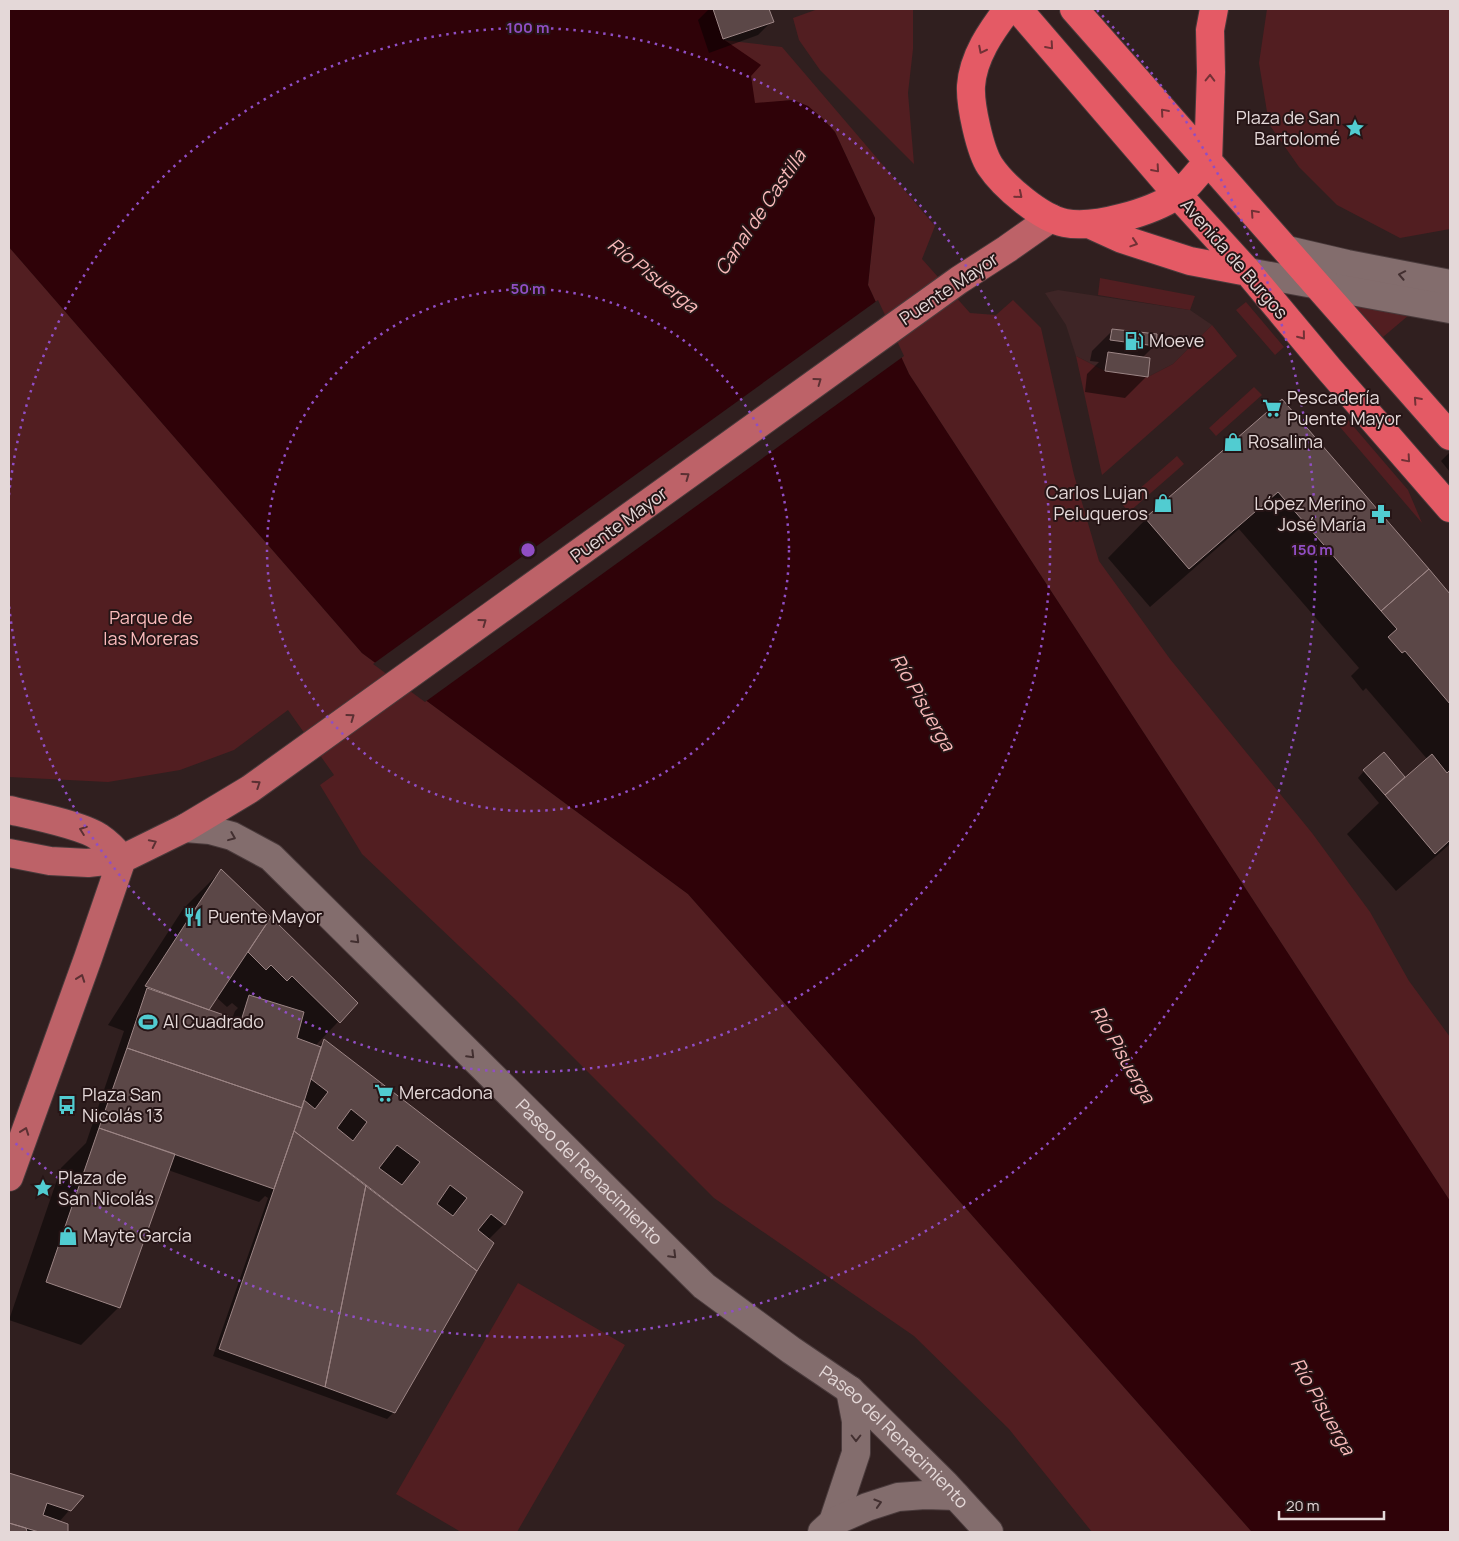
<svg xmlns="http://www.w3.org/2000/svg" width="1459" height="1541" viewBox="0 0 1459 1541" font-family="Manrope,sans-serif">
	<rect width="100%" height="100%" fill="#301f1f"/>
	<path fill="#3e2526" d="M 1058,290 L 1190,310 L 1212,325 L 1173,364 L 1148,377 L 1105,371 L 1076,356 L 1066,325 L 1045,293 Z"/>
	<path fill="#521e21" d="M 818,9 L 913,9 L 913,49 L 908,93 L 914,164 L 820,70 L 799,40 L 793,18 Z
		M 1267,9 L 1450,9 L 1450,229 L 1400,238 L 1337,205 L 1299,167 L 1269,124 L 1259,63 Z
		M 723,40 L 782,47 L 935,226 L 922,259 L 970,313 L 996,315 L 1013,300 L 1041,328 L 1074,475 L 1099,561 L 1170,659 L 1312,833 L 1370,912 L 1409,981 L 1450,1037 L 1450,1201 L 909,374 L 868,285 L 875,218 L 835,132 L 822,118 L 808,107 L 793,100 L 754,104 L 751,76 Z
		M 9,247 L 362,653 L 688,894 L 1252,1532 L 1092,1532 L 1009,1429 L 914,1336 L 714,1198 L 516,1000 L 362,854 L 320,785 L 334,775 L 288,710 L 234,750 L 180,770 L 108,782 L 9,777 Z
		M 1100,278 L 1195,296 L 1190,310 L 1098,295 Z
		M 1246,302 L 1284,347 L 1275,355 L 1236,310 Z
		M 1353,304 L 1409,315 L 1383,337 Z
		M 1212,325 L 1237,356 L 1102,475 L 1076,356 L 1105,371 L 1148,377 L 1173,364 Z
		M 1254,387 L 1262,395 L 1216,436 L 1209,428 Z
		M 1348,420 L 1408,490 L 1422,523 L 1340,427 Z
		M 1177,456 L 1184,464 L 1129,512 L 1122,504 Z
		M 518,1283 L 625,1345 L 517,1532 L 461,1532 L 396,1494 Z"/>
	<path fill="#2f0208" d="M 9,9 L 713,9 L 723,39 L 761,65 L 751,76 L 755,103 L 793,100 L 808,106 L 822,118 L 835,132 L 875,218 L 868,285 L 909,374 L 1450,1201 L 1450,1532 L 1252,1532 L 688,894 L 362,653 L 9,247 Z"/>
	<path fill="#301f1f" d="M 878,300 L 904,356 L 425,702 L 373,664 Z"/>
	<path fill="#0007" fill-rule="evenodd" d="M 709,9 L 768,9 L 772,21 L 758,35 L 709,53 L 698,20 Z
		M 1113,330 L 1155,345 L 1142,358 L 1146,377 L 1125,398 L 1085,392 L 1087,374 L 1099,362 L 1090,361 L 1092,351 Z
		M 1282,401 L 1450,596 L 1450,844 L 1396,891 L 1347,834 L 1379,803 L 1358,778 L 1364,771 L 1398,785 L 1428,760 L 1366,688 L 1363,691 L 1351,676 L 1359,668 L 1239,529 L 1150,607 L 1108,558 L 1146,519 Z
		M 1450,452 L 1450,472 L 1441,461 Z
		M 221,871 L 356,1003 L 315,1046 L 318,1047 L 324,1041 L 504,1224 L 488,1240 L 394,1412 L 387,1419 L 213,1356 L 268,1198 L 265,1196 L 259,1202 L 168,1170 L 119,1307 L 81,1345 L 9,1320 L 61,1168 L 86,1143 L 124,1031 L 108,1025 L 183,909 ZM 216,997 L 227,1007 L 232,1003 L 238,1008 L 235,1011 L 232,1019 L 207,1011 Z
		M 9,1474 L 81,1497 L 59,1522 L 67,1525 L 67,1532 L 9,1532 Z"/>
	<path fill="#5b4747" stroke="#9c8585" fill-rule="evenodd" d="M 713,9 L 769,9 L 774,22 L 723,39 Z
		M 1112,329 L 1157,334 L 1156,346 L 1110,340 Z
		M 1108,352 L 1150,358 L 1148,377 L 1105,371 Z
		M 1282,399 L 1429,569 L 1381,611 L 1278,492 L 1189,569 L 1145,518 Z
		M 1429,569 L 1450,594 L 1450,704 L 1405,651 L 1402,653 L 1388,637 L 1397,629 L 1381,611 Z
		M 1384,752 L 1405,777 L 1385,795 L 1363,770 Z
		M 1432,754 L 1447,773 L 1450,770 L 1450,840 L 1435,854 L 1385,795 Z
		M 221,869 L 271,917 L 209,1010 L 145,986 Z
		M 271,917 L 358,1003 L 340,1023 L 292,976 L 287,981 L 271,965 L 266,970 L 248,952 Z
		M 147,988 L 241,1021 L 249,995 L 304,1012 L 297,1038 L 321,1047 L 302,1108 L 127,1048 Z
		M 324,1039 L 523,1192 L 505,1225 L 491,1214 L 478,1230 L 494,1243 L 477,1271 L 294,1131 L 304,1100 L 315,1109 L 328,1092 L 311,1079 ZM 351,1109 L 367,1122 L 353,1141 L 337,1128 ZM 397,1145 L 420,1162 L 402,1185 L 379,1168 ZM 450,1185 L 467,1198 L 453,1216 L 437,1204 Z
		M 127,1048 L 302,1108 L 274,1189 L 99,1128 Z
		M 99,1128 L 175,1154 L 120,1308 L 46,1282 Z
		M 294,1131 L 366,1185 L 325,1387 L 219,1349 Z
		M 366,1185 L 477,1271 L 395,1413 L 325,1387 Z
		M 9,1473 L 84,1496 L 71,1511 L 47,1503 L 43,1515 L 68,1524 L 68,1532 L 39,1532 L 9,1523 Z
		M 9,1523 L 26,1528 L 27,1532 L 9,1532 Z"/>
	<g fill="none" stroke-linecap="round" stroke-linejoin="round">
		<g stroke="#493a3b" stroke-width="30">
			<g id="minor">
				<path d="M 1287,250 L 1347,264 L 1450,284"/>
				<path d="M 1248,272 L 1450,309"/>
				<path id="s1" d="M 185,828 L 210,830 L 232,836 L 271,857 L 704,1286 L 791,1350 L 850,1390 L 945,1484 L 989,1532"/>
				<path d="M 833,1522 L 856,1453 L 856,1421 L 850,1390"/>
				<path d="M 822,1532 L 833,1522 L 867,1507 L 898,1497 L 925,1495 L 956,1496"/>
			</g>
		</g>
		<g stroke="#493a3b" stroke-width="30">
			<path id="major" d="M 9,810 C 31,815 82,825 99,837 C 108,843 115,850 122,859
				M 9,853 L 50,861 L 88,863 L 122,859 L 185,828 L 250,789 L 959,280 L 1007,249 L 1051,218
				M 9,1177 L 88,958 L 122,859"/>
		</g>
		<g stroke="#493a3b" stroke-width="30">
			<path id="highway" d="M 1008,9 C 991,31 973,57 971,86 C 970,105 980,151 990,166 C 1004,187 1041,218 1065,223 C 1094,229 1152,212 1177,195 C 1188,187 1198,172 1208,162
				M 1018,9 L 1177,194 L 1248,272 L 1329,369 L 1450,508
				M 1074,9 L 1450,436
				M 1208,162 L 1211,72 L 1210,30 L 1214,9
				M 1089,224 L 1122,239 L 1190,261 L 1248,272"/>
		</g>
		<use href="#minor" stroke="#836d6d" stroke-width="28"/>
		<use href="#major" stroke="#bd6268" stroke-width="28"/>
		<use href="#highway" stroke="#e45a65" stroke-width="28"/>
	</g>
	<defs><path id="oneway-chevron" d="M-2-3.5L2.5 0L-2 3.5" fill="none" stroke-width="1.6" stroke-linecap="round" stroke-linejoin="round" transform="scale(1.25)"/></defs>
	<g stroke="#723136">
		<use href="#oneway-chevron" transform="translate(1050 46) rotate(49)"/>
		<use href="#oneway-chevron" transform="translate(982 50) rotate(117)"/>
		<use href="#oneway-chevron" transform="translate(1210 78) rotate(-89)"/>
		<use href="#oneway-chevron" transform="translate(1164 112) rotate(-131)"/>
		<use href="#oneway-chevron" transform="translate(1156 169) rotate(49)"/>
		<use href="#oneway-chevron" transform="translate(1019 195) rotate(40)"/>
		<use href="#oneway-chevron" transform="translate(1254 213) rotate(-132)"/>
		<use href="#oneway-chevron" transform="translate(1134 243) rotate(18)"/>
		<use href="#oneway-chevron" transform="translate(1302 336) rotate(51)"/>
		<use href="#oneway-chevron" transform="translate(1417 400) rotate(-132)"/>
		<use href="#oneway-chevron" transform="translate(1407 459) rotate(49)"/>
	</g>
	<g stroke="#422f30">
		<use href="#oneway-chevron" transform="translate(1402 275) rotate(-169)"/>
		<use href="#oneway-chevron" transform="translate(232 837) rotate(22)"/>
		<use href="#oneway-chevron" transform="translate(356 940) rotate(45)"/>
		<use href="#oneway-chevron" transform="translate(471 1055) rotate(45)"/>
		<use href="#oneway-chevron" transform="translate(673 1255) rotate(45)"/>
		<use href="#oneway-chevron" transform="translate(856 1438) rotate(90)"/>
		<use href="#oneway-chevron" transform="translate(878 1503) rotate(-17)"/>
	</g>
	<g stroke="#5b3033">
		<use href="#oneway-chevron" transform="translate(818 381) rotate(-36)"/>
		<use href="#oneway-chevron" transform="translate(686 476) rotate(-36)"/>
		<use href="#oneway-chevron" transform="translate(483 622) rotate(-36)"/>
		<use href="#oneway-chevron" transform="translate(351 717) rotate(-36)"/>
		<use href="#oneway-chevron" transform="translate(257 784) rotate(-34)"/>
		<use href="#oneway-chevron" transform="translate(83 830) rotate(-160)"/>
		<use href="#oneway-chevron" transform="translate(153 843) rotate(-26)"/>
		<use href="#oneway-chevron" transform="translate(81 978) rotate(-70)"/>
		<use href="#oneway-chevron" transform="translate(25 1131) rotate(-70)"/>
	</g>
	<g fill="none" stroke="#904ec4" stroke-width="2.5" stroke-dasharray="2.5 5">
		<circle cx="528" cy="550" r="261"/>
		<path d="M9 495A522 522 0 1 1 9 605"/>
		<path d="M1097 10A784 784 0 0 1 14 1142"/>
	</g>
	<defs>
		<g id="sight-bare" transform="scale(1.5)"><path d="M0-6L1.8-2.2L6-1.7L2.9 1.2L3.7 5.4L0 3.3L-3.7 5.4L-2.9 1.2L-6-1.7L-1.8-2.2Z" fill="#51ccd1" stroke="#261516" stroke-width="2.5" paint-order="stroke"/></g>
		<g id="fuel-bare" transform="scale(1.5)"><path d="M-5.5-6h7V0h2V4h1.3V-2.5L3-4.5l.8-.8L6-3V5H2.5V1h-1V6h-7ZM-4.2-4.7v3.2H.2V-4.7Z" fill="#51ccd1" stroke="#261516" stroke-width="2.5" paint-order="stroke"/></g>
		<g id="supermarket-bare" transform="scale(1.5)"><path d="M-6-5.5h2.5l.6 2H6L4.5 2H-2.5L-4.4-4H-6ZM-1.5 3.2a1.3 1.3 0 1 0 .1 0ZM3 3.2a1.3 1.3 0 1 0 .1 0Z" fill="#51ccd1" stroke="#261516" stroke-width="2.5" paint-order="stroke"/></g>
		<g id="shop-bare" transform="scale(1.5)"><path d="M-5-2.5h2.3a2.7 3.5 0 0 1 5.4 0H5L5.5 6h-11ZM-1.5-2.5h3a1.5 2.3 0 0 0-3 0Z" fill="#51ccd1" stroke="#261516" stroke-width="2.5" paint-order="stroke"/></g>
		<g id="pharmacy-bare" transform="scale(1.5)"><path d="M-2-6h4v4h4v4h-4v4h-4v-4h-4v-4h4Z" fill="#51ccd1" stroke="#261516" stroke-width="2.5" paint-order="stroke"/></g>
		<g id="restaurant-bare" transform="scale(1.5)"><path d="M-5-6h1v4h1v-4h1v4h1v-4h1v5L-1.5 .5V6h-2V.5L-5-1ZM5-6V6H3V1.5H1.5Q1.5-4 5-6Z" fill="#51ccd1" stroke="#261516" stroke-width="2.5" paint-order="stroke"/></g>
		<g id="stadium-bare" transform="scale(1.5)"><path d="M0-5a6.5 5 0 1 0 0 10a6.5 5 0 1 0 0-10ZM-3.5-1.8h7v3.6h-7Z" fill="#51ccd1" stroke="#261516" stroke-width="2.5" paint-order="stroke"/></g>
		<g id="bus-bare" transform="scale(1.5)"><path d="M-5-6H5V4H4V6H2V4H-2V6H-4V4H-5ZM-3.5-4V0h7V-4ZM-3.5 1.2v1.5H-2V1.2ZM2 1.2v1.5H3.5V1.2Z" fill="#51ccd1" stroke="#261516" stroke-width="2.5" paint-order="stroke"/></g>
	</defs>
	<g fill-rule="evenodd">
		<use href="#sight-bare" x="1355" y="128"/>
		<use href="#fuel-bare" x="1134" y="341"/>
		<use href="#supermarket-bare" x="1272" y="408"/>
		<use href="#shop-bare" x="1233" y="442"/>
		<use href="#shop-bare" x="1163" y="503"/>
		<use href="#pharmacy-bare" x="1381" y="514"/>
		<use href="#restaurant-bare" x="193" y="917"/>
		<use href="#stadium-bare" x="148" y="1022"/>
		<use href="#supermarket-bare" x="384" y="1093"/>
		<use href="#bus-bare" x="67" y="1105"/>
		<use href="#sight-bare" x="43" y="1188"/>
		<use href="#shop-bare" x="68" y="1236"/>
	</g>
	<g text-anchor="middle" stroke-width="4" stroke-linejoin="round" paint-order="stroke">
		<g font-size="18" fill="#e4d8d8" stroke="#261516" text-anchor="start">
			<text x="1340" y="124" text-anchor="end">Plaza de San<tspan x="1340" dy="21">Bartolomé</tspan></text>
			<text x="1149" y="347">Moeve</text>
			<text x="1287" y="404">Pescadería<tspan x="1287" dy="21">Puente Mayor</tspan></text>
			<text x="1248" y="448">Rosalima</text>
			<text x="1148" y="499" text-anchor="end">Carlos Lujan<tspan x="1148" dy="21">Peluqueros</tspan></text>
			<text x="1366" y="510" text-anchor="end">López Merino<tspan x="1366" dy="21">José María</tspan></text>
			<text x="208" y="923">Puente Mayor</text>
			<text x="163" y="1028">Al Cuadrado</text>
			<text x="399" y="1099">Mercadona</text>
			<text x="82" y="1101">Plaza San<tspan x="82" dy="21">Nicolás 13</tspan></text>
			<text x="58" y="1184">Plaza de<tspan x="58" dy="21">San Nicolás</tspan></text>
			<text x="83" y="1242">Mayte García</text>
		</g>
		<g font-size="18" fill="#e4d8d8" stroke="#261516">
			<text transform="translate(1234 259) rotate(49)" y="6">Avenida de Burgos</text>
			<text transform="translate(949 289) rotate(-34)" y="6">Puente Mayor</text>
			<text transform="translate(619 525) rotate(-36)" y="6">Puente Mayor</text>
			<text dy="6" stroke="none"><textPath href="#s1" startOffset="540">Paseo del Renacimiento</textPath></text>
			<text dy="6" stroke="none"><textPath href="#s1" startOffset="945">Paseo del Renacimiento</textPath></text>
		</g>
		<g font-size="18" fill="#fabbbb" stroke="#261516">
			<text x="151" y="624">Parque de<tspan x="151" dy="21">las Moreras</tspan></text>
		</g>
		<g font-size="19" font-style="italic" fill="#f9baba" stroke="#261516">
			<text transform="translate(760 212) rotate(-56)" y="7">Canal de Castilla</text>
			<text transform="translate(653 275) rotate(38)" y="7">Río Pisuerga</text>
			<text transform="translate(923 702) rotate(60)" y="7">Río Pisuerga</text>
			<text transform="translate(1123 1054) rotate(60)" y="7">Río Pisuerga</text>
			<text transform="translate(1323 1406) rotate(60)" y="7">Río Pisuerga</text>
		</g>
	</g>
	<circle cx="528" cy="550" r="8" fill="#904ec4" stroke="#261516" stroke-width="2.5"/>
	<g font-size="15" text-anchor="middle" font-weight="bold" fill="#904ec4" stroke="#261516" stroke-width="4" stroke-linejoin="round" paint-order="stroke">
		<text x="528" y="33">100 m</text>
		<text x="528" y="294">50 m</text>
		<text x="1312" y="555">150 m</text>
	</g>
	<rect width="1459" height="1541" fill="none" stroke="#e4d8d8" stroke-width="20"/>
	<path d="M1279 1511v8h105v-8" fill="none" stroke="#e4d8d8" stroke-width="2.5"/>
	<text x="1286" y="1511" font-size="15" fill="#e4d8d8" stroke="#261516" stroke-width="4" paint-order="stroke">20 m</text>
</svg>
